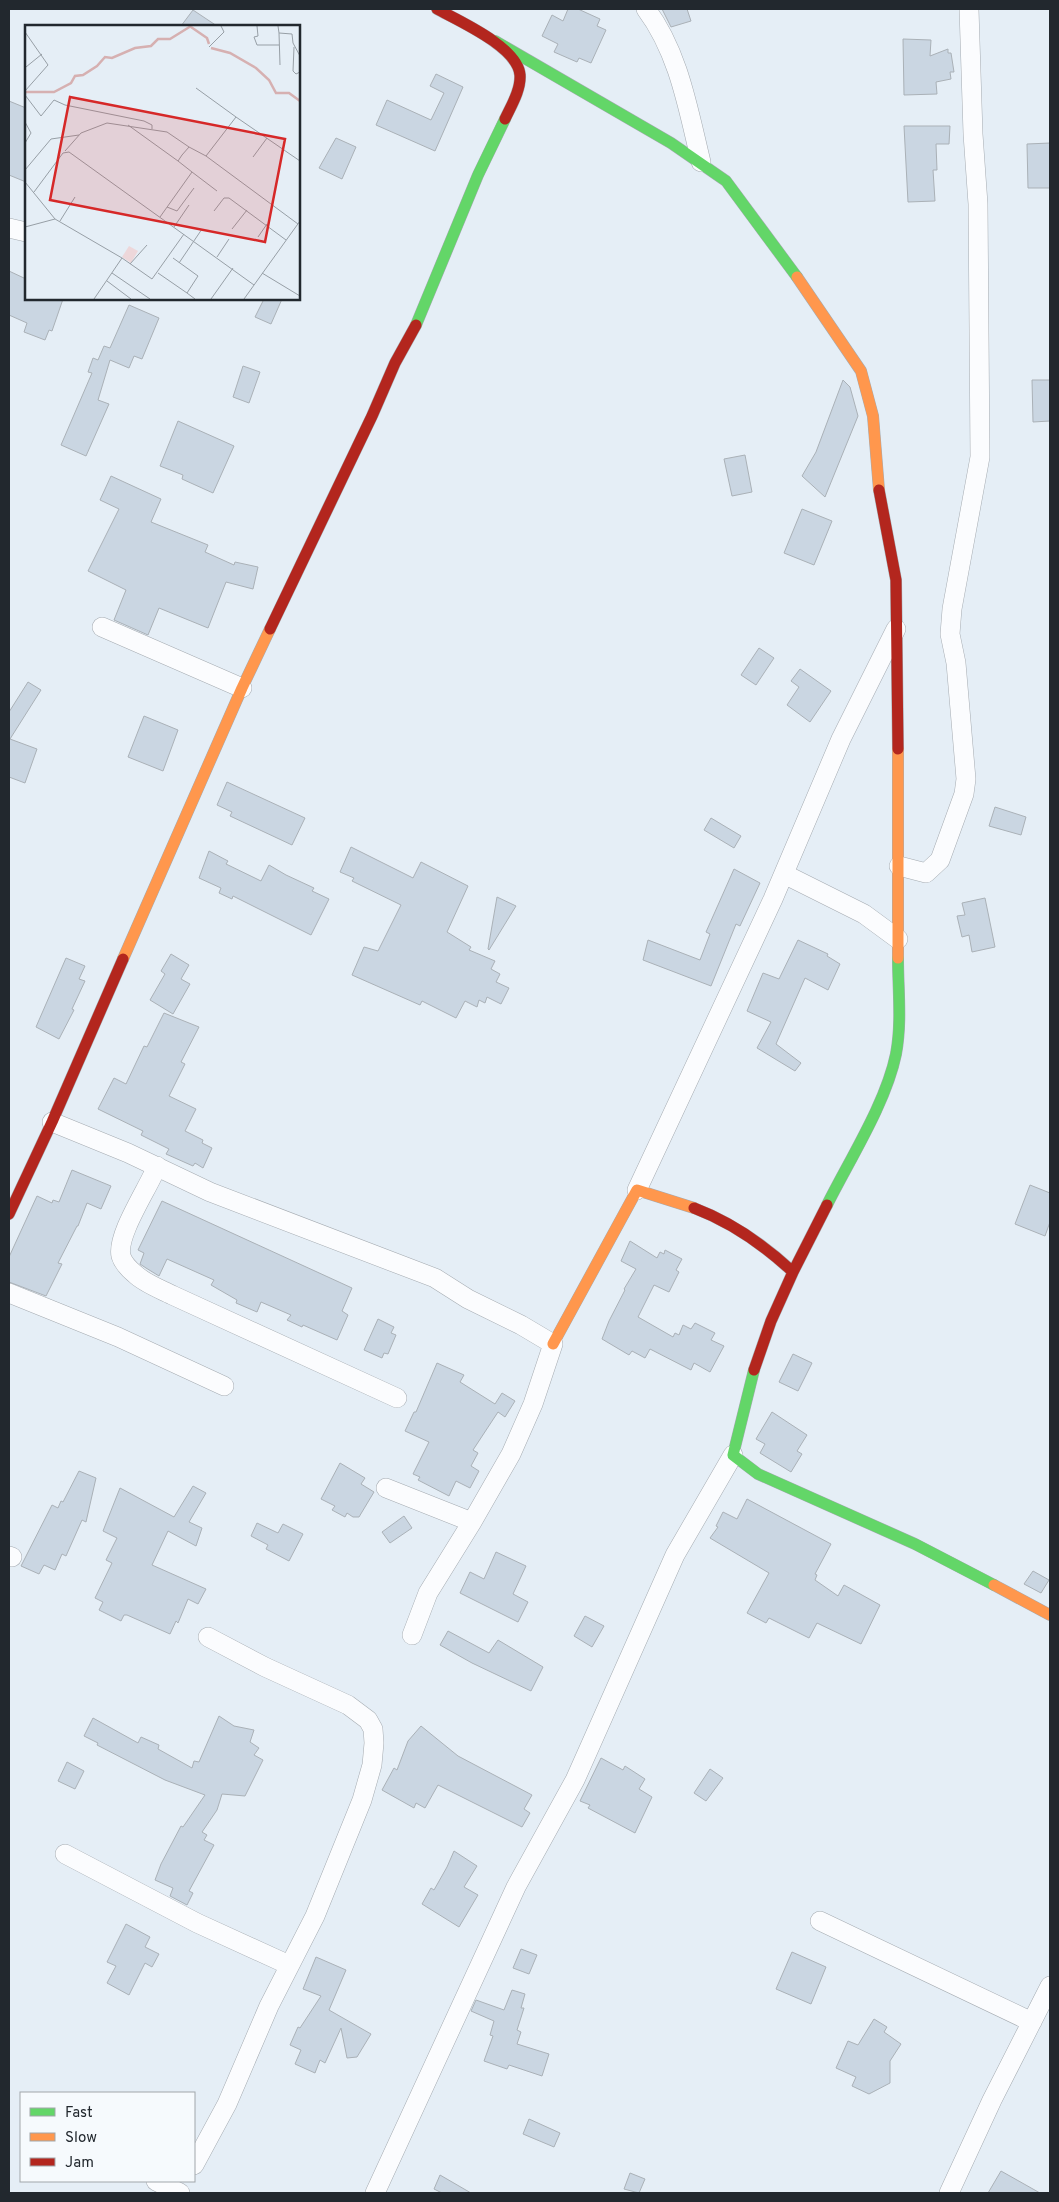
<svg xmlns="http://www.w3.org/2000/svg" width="1059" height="2202" viewBox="0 0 1059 2202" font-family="Overpass,sans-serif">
	<rect width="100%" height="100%" fill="#e5eef6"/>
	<path fill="#cad6e2" stroke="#aab1b7" d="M 568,9 L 578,9 L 600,19 L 597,26 L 606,30 L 591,63 L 579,58 L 577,62 L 554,52 L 558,44 L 542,36 L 552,15 L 563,21 Z
		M 662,9 L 687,9 L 691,21 L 671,27 Z
		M 193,10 L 217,26 L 181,26 Z
		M 903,39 L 931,40 L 930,56 L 948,49 L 948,53 L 951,53 L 954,72 L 950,72 L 951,79 L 936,82 L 937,94 L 904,95 Z
		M 436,74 L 463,87 L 435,151 L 376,125 L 387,100 L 431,120 L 444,93 L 430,86 Z
		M 9,101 L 26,108 L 26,182 L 9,175 Z
		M 904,126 L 950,126 L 949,144 L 936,144 L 937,170 L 933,170 L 935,201 L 908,202 Z
		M 336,138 L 356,147 L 342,179 L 319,168 Z
		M 1050,143 L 1050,188 L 1028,188 L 1027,144 Z
		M 9,271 L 26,279 L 26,299 L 63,299 L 52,331 L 49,330 L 45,340 L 24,332 L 27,323 L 9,315 Z
		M 264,299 L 282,299 L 271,324 L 255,317 Z
		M 129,305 L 159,318 L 142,359 L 134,356 L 129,368 L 110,360 L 98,400 L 109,404 L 86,456 L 61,445 L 92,373 L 88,372 L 93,358 L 98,360 L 104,346 L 110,348 Z
		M 243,366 L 260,372 L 249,403 L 233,397 Z
		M 843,380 L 850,387 L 858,416 L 825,497 L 802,476 L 816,452 Z
		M 1032,380 L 1050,380 L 1050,421 L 1033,422 Z
		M 178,421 L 234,446 L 213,493 L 182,479 L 183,475 L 160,466 Z
		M 745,455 L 752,492 L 732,496 L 724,459 Z
		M 111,476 L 161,499 L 151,522 L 208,545 L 205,552 L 234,565 L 235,562 L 258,567 L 253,589 L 226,582 L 208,628 L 159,608 L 148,635 L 114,620 L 126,590 L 88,571 L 119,509 L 100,500 Z
		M 802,509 L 832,521 L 814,565 L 784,553 Z
		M 759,648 L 774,658 L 756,685 L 741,675 Z
		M 800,669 L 831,691 L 810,722 L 787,705 L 799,687 L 791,681 Z
		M 28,682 L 41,690 L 10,739 L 37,749 L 25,783 L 9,777 L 9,712 Z
		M 144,716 L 178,730 L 163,771 L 128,757 Z
		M 227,782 L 305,818 L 292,845 L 230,816 L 232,812 L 217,805 Z
		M 995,807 L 1026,817 L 1021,835 L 989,826 Z
		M 711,818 L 741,836 L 734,848 L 704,830 Z
		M 351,847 L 413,878 L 421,862 L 468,886 L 447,932 L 471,947 L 469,950 L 495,961 L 491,969 L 500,974 L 496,982 L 509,988 L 501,1004 L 487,997 L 485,1003 L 479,1000 L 477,1007 L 465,1001 L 456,1018 L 422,1001 L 420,1005 L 352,975 L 364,947 L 378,951 L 401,905 L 352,881 L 354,878 L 340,872 Z
		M 209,851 L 228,861 L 226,864 L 261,881 L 269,865 L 286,875 L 314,888 L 312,891 L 329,899 L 311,935 L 233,896 L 232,899 L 219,893 L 221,888 L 199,878 Z
		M 734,869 L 760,883 L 740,926 L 736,924 L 711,986 L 643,960 L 648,940 L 700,960 L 710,934 L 706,932 Z
		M 497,897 L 516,906 L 489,950 L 488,949 Z
		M 985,898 L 995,947 L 972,952 L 969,935 L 962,937 L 957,916 L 965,915 L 962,903 Z
		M 798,940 L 828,954 L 827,956 L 840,964 L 828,990 L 805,978 L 776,1044 L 801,1063 L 795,1071 L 757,1048 L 771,1022 L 747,1011 L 763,973 L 779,979 Z
		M 171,954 L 189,965 L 181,979 L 190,984 L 173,1014 L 150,1000 L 165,974 L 161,971 Z
		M 66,958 L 85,966 L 79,979 L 85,981 L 72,1009 L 74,1010 L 59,1039 L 36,1027 Z
		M 164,1013 L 199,1027 L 181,1062 L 185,1064 L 169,1096 L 196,1109 L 185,1131 L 203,1140 L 202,1143 L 212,1148 L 203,1168 L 195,1163 L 193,1166 L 166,1154 L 169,1149 L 141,1135 L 143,1131 L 98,1109 L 114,1078 L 126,1084 L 144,1046 L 147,1047 Z
		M 72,1170 L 111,1186 L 101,1209 L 87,1203 L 78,1226 L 77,1226 L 58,1263 L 62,1264 L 46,1296 L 9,1282 L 9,1257 L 37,1196 L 52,1203 L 53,1200 L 59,1202 Z
		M 1030,1185 L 1050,1193 L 1050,1222 L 1045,1236 L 1015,1224 Z
		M 162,1201 L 352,1288 L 342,1311 L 348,1315 L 337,1340 L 303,1325 L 302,1327 L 287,1320 L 291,1315 L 261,1302 L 257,1312 L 236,1303 L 237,1300 L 211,1285 L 214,1280 L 167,1259 L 159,1276 L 146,1268 L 140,1264 L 144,1253 L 138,1250 Z
		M 630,1241 L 657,1258 L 660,1252 L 664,1254 L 665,1250 L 682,1259 L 676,1270 L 679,1272 L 669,1292 L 654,1285 L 638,1317 L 673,1337 L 675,1333 L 679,1335 L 683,1325 L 691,1329 L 695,1323 L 715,1333 L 711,1340 L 724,1346 L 710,1372 L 694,1363 L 691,1370 L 650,1349 L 645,1358 L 632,1351 L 629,1355 L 602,1339 L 609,1321 L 625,1290 L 624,1289 L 636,1269 L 621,1261 Z
		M 378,1319 L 394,1327 L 391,1333 L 396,1335 L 388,1354 L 384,1353 L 382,1358 L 364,1350 Z
		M 793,1354 L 812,1363 L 798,1391 L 779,1382 Z
		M 437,1363 L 464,1375 L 460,1382 L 495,1404 L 502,1393 L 515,1401 L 505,1417 L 498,1412 L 473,1450 L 478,1453 L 471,1466 L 479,1471 L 470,1488 L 456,1481 L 449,1496 L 418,1480 L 420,1477 L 413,1474 L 429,1442 L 405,1431 L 414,1412 L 416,1412 Z
		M 772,1412 L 807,1435 L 797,1451 L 802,1454 L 791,1472 L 760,1453 L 765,1444 L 756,1439 Z
		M 340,1463 L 365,1478 L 361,1484 L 374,1492 L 359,1517 L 353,1517 L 347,1513 L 345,1517 L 332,1510 L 335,1506 L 321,1499 Z
		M 79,1471 L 96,1478 L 86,1522 L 82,1520 L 66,1556 L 62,1554 L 55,1570 L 44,1565 L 39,1574 L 21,1566 L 52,1505 L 58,1508 L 61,1501 L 63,1502 Z
		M 193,1486 L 206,1493 L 189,1522 L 202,1528 L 196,1546 L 168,1531 L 152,1565 L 206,1589 L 198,1604 L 188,1599 L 178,1623 L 176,1621 L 170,1634 L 127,1615 L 124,1615 L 121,1621 L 99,1610 L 103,1602 L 95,1598 L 112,1563 L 106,1560 L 117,1538 L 103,1531 L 120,1488 L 174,1517 Z
		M 747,1499 L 831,1544 L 815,1574 L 817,1575 L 815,1580 L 838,1596 L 844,1585 L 880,1605 L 861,1644 L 817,1623 L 809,1638 L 769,1618 L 766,1623 L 747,1613 L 769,1573 L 710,1538 L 718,1527 L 716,1526 L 723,1512 L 737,1519 Z
		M 404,1516 L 412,1528 L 390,1543 L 382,1532 Z
		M 257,1523 L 278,1533 L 283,1524 L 303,1534 L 289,1561 L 266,1549 L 268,1545 L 251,1536 Z
		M 496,1552 L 526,1566 L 513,1594 L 528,1602 L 518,1622 L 460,1593 L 470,1572 L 484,1579 Z
		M 1033,1571 L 1049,1580 L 1041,1593 L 1024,1584 Z
		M 585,1616 L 604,1626 L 592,1647 L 574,1636 Z
		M 448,1631 L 489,1653 L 498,1640 L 543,1667 L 531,1691 L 472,1663 L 440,1645 Z
		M 219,1716 L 234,1726 L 254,1730 L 250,1742 L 259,1748 L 254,1755 L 263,1760 L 245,1796 L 222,1794 L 217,1810 L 202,1832 L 207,1835 L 204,1840 L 214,1845 L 189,1891 L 193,1893 L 187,1905 L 170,1896 L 173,1888 L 155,1880 L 161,1864 L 181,1826 L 183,1827 L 205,1795 L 165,1780 L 97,1745 L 98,1743 L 84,1736 L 93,1718 L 138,1743 L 141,1737 L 159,1745 L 158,1749 L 192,1768 L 194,1761 L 199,1762 Z
		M 421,1726 L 458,1756 L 532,1795 L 524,1809 L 530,1813 L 522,1827 L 438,1785 L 425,1808 L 416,1803 L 414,1808 L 382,1790 L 394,1768 L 397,1770 L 408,1741 Z
		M 601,1758 L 623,1770 L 625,1766 L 645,1779 L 639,1789 L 652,1797 L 635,1833 L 588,1808 L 590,1805 L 580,1801 Z
		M 67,1762 L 84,1771 L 75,1789 L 58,1781 Z
		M 710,1769 L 723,1778 L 706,1801 L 694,1793 Z
		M 454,1851 L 477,1866 L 464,1887 L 478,1895 L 459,1927 L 422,1904 L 431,1888 L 434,1890 L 447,1867 Z
		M 126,1924 L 150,1937 L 145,1947 L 159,1954 L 152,1967 L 145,1963 L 129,1995 L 107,1983 L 116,1966 L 107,1962 Z
		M 521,1949 L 537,1955 L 529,1974 L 513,1968 Z
		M 792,1952 L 826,1967 L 811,2004 L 776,1989 Z
		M 316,1957 L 346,1970 L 329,2010 L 371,2034 L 357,2057 L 347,2058 L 341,2028 L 325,2063 L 320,2060 L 315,2073 L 295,2064 L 301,2050 L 290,2045 L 298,2027 L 300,2028 L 321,1996 L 303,1989 Z
		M 512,1990 L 525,1994 L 521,2008 L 524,2008 L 517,2030 L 521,2032 L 517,2044 L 549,2054 L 542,2076 L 509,2065 L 507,2069 L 484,2061 L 493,2036 L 490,2035 L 494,2021 L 471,2011 L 476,2000 L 504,2010 Z
		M 874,2019 L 887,2027 L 884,2032 L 901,2044 L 890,2061 L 890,2083 L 869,2094 L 852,2086 L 856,2077 L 836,2068 L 848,2041 L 858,2045 Z
		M 529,2119 L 560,2133 L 554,2147 L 523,2134 Z
		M 1001,2171 L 1040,2193 L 988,2193 Z
		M 630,2173 L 645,2179 L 639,2193 L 624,2189 Z
		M 440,2175 L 471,2193 L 442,2193 L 434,2189 Z"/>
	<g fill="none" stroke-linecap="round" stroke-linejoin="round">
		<g stroke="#a5abb1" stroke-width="20">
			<path id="street" d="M 646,9 C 679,53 688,109 701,162
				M 9,228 L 26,232
				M 102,627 L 242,688
				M 899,866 L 926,873 L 940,860 L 964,794 L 966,779 L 956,663 L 950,634 L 952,609 L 980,457 L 978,204 L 973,134 L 969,9
				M 784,874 L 864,914 L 898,939
				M 52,1122 L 128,1153 L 210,1192 L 435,1278 L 468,1299 L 521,1325 L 553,1344 L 533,1404 L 511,1454 L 472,1522 L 428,1593 L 412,1635
				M 157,1166 C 149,1187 116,1235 121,1256 C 123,1263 129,1269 135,1274 C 144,1283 160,1289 172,1295 L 397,1398
				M 637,1190 L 773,899 L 841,739 L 896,629
				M 9,1293 L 118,1337 L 224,1386
				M 386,1488 L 472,1522
				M 9,1556 L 12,1557
				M 65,1854 L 197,1923 L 289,1965
				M 820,1921 L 1032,2022
				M 194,2165 L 227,2104 L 269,2006 L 315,1916 L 362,1800 L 372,1765 L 374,1743 L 373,1729 L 368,1720 L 348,1705 L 265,1667 L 208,1637
				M 156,2181 L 180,2193
				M 375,2193 L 516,1887 L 575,1780 L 675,1555 L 733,1455
				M 949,2193 L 992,2100 L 1050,1986"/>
		</g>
		<g stroke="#a5abb1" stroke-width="12">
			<path id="fast" d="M 495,41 L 671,143 L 726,181 L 797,277
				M 416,325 L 478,175 L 505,119
				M 827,1205 C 850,1159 886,1103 896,1054 C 902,1022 898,990 898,958
				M 754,1370 L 733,1455 L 758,1474 L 915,1544 L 994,1585"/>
		</g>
		<g stroke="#a5abb1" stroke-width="12">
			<path id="slow" d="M 797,277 L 861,371 L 873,416 L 879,490
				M 898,749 L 898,958
				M 123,959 L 242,688 L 270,629
				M 553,1344 L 637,1190 L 694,1208
				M 994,1585 L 1050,1615"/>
		</g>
		<g stroke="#a5abb1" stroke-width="12">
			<path id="jam" d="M 437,9 C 459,21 518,47 520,75 C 521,90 511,106 505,119
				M 879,490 L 896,580 L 898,749
				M 270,629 L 372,416 L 395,363 L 416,325
				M 694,1208 C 731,1222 764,1245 793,1272 L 771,1321 L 754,1370
				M 9,1214 L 52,1122 L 123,959
				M 793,1272 L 827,1205"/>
		</g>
		<use href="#street" stroke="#fbfcfe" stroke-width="19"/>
		<use href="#fast" stroke="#63d668" stroke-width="11"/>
		<use href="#slow" stroke="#ff974d" stroke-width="11"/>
		<use href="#jam" stroke="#b3261e" stroke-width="11"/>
	</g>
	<g transform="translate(25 25)">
		<rect width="275" height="275" fill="#e5eef6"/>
		<path d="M 104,221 L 113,226 L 106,238 L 97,232 Z" fill="#edd7da"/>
		<path fill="none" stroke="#d6b0b1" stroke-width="2.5" d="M 166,2 L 182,13 L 184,19M 186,23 L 205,28 L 231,43 L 244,55 L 251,68 L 264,68 L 275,76M 1,67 L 29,67 L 46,58 L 50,51 L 58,50 L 72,41 L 80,32 L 87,33 L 110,23 L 126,21 L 133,14 L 145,14 L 166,1"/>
		<path fill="none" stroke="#979fa6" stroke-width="1" d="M 232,1 L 233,11 L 229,12 L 232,20 L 254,20M 253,1 L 254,8 L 267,9 L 268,18 L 275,31M 0,7 L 23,40 L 0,66M 254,8 L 255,40M 184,22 L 199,7 L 196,1M 269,22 L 268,46 L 271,49 L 275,47M 1,42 L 17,29M 0,70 L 16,91 L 29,75 L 40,80 L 119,96 L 127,100 L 127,104M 211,92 L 275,136M 0,97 L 6,108 L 0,118M 103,100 L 153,136M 40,126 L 56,108 L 82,98 L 142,107 L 164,122M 181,131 L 273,199M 228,132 L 242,113M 0,145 L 26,114 L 54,110M 167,147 L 153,136 L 157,130 L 164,122 L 181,131 L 211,92 L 171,63M 0,157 L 30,194M 9,167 L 38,128 L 44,127 L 229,260M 142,182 L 152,186 L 169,163M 189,186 L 199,173 L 204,173 L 261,215M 135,192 L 167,147 L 192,166M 35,196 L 50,172M 0,202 L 30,194 L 97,233 L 69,274M 149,202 L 164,180M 207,204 L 222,185M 233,212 L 242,199M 192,232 L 204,214M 97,233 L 127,254 L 159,209M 148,233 L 173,251 L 162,268 L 170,274M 154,238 L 177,204M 105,239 L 122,220M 87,248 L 125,274M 133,248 L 162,268M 237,248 L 275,271M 82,256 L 106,274M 186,274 L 208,243M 219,274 L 275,196"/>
		<path fill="#d62828" fill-opacity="0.15" stroke="#d62828" stroke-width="2.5" d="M 45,72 L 260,114 L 240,217 L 25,175 Z"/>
		<rect width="275" height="275" fill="none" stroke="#22282e" stroke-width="2.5"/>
	</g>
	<rect width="1059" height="2202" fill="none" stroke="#22282e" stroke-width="20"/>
	<rect x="20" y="2092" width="175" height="90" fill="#f6fafd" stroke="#a1a6aa"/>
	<rect x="30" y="2108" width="25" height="8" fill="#63d668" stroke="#a1a6aa"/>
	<text x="65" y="2117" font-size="15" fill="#22282e">Fast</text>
	<rect x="30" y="2133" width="25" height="8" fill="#ff974d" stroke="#a1a6aa"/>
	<text x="65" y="2142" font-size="15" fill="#22282e">Slow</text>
	<rect x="30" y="2158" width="25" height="8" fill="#b3261e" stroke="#a1a6aa"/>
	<text x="65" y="2167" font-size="15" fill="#22282e">Jam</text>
</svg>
